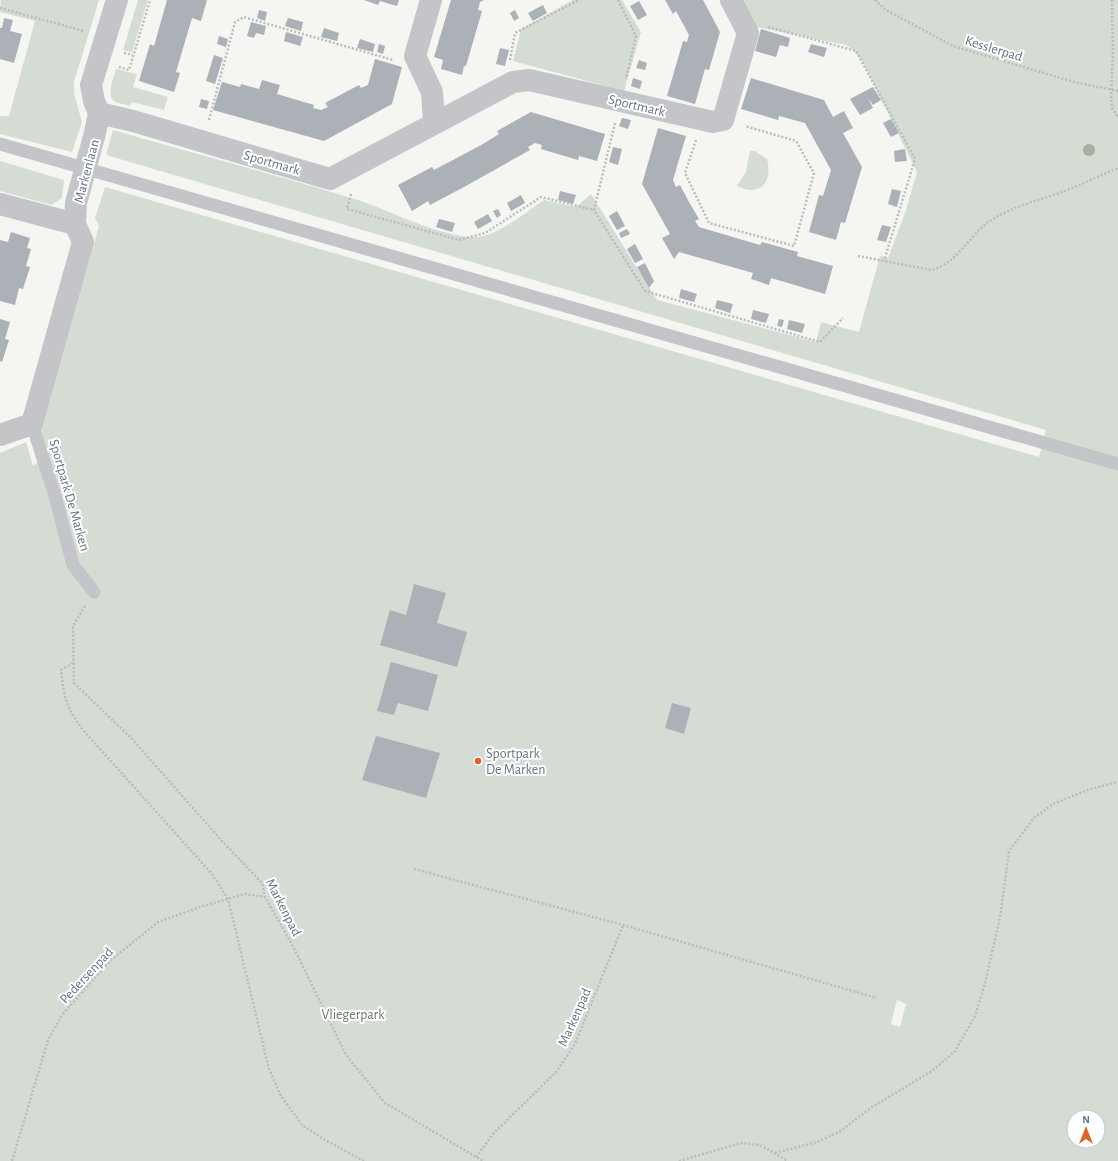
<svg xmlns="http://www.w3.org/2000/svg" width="1118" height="1161" viewBox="0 0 1118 1161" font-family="'Alegreya Sans',sans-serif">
	<rect width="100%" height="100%" fill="#f5f5f1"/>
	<path fill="#d5dcd3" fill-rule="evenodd" d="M 1,0 L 99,0 L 74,82 L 74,93 L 82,122 L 72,152 L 0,134 L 0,116 L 9,116 L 35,21 L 0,12 Z
		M 138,0 L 148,0 L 132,52 L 123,50 Z
		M 573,0 L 622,0 L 641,32 L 624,91 L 513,61 L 521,29 Z
		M 738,0 L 1118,0 L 1118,1161 L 0,1161 L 0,453 L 26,442 L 33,466 L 48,453 L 41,433 L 99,226 L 95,218 L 105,187 L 1039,457 L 1046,430 L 106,155 L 113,130 C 195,154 277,175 358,200 C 391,211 444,239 478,237 C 499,235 526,212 544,200 L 576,207 L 591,194 L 657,300 L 816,342 L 821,322 L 859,332 L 880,256 L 888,258 L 905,213 L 917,172 L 863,62 L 853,50 L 846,45 L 752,26 ZM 897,1000 L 906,1004 L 900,1027 L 891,1024 ZM 1074,1117 L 1098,1117 L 1098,1141 L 1074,1141 Z
		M 116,69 L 137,74 L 133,87 L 168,97 L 164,110 L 132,102 L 130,106 C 125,104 118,104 114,101 C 106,96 114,76 116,69 Z
		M 750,151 L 755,151 L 767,159 C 773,182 760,198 737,186 L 746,172 Z
		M 0,161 L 64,180 L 62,198 L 52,205 L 0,191 Z"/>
	<path fill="#abb1b7" d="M 167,0 L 207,0 L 201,21 L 192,18 L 176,72 L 180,73 L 174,92 L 139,81 L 150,44 L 154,46 Z
		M 364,0 L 399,0 L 397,6 L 380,1 L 378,5 Z
		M 451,0 L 484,0 L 480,2 L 478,10 L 482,11 L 466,66 L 464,66 L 462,75 L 441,69 L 443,60 L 434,57 Z
		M 665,0 L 703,0 L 720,32 L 709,70 L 705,69 L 695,104 L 667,96 L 683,41 L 687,42 L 689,35 L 676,11 L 673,14 Z
		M 639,1 L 647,15 L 638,20 L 630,6 Z
		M 543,5 L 547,13 L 533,21 L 528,13 Z
		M 259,10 L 267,12 L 265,21 L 257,18 Z
		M 515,10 L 519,18 L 514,21 L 510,13 Z
		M 4,18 L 13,20 L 10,31 L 22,34 L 14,63 L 0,59 L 0,28 L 2,28 Z
		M 288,18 L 303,22 L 301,31 L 285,26 Z
		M 251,22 L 266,26 L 264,35 L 256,33 L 254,38 L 247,36 Z
		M 324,28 L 339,33 L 337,41 L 321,37 Z
		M 761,29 L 790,38 L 788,47 L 780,45 L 776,57 L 755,51 Z
		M 286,32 L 303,37 L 300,46 L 284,41 Z
		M 219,36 L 228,39 L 226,47 L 217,44 Z
		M 360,39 L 375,44 L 373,52 L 357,48 Z
		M 379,44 L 385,46 L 383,54 L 377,52 Z
		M 811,44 L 827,48 L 824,57 L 808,52 Z
		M 500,48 L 509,50 L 505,66 L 496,64 Z
		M 214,55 L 223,58 L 215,84 L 206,81 Z
		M 375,59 L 402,67 L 392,104 L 324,141 L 213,110 L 222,82 L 240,87 L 241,84 L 259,89 L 262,80 L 280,85 L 277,94 L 314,105 L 313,108 L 321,110 L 328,107 L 325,103 L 359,85 L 361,88 L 368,85 Z
		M 639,60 L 647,63 L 645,70 L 636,68 Z
		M 633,78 L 642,81 L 640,89 L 631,86 Z
		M 751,78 L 824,100 L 833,117 L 844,111 L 853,128 L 843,133 L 862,167 L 845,223 L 841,222 L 836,240 L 809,232 L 819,195 L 823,196 L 831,170 L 805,123 L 779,116 L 778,120 L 741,109 Z
		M 873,87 L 881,100 L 873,105 L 868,98 L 873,108 L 860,115 L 850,99 Z
		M 201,99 L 209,101 L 207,109 L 199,107 Z
		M 531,112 L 605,134 L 597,161 L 579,156 L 578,160 L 541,149 L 542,145 L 535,143 L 528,147 L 530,150 L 464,187 L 430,205 L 428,201 L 412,211 L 398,185 L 432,167 L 434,170 L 483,144 L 499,134 L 497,131 Z
		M 622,118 L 631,120 L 628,129 L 619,126 Z
		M 891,119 L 899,133 L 891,137 L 883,123 Z
		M 658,128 L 686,136 L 673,180 L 676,187 L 680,185 L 689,202 L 699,219 L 695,221 L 699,227 L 760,245 L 762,242 L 798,252 L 797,256 L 833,266 L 825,294 L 771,278 L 769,285 L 751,279 L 753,273 L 679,252 L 674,259 L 662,238 L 670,234 L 642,184 Z
		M 613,147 L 622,149 L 618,165 L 609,162 Z
		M 905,149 L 907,161 L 895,162 L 894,151 Z
		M 892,189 L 901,191 L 897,207 L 888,204 Z
		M 560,191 L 576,195 L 573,204 L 558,200 Z
		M 521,195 L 525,203 L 511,211 L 507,203 Z
		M 498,209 L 501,215 L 497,218 L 493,211 Z
		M 617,211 L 625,226 L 617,230 L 609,216 Z
		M 488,214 L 492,221 L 478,229 L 474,222 Z
		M 439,219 L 455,223 L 452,232 L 436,227 Z
		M 882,225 L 891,227 L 886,242 L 877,240 Z
		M 627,229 L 630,234 L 621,238 L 619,233 Z
		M 11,232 L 30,238 L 27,248 L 31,249 L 26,266 L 30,267 L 23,289 L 19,288 L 15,305 L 0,301 L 0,240 L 8,242 Z
		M 635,244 L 643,259 L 635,263 L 627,249 Z
		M 645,263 L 654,281 L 649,288 L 637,267 Z
		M 681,289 L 697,294 L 694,302 L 679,298 Z
		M 717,300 L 733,304 L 730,313 L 715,308 Z
		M 753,310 L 769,314 L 766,323 L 751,319 Z
		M 0,319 L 10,322 L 5,339 L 9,340 L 2,362 L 0,361 Z
		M 779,319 L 784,320 L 782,327 L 777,326 Z
		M 789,320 L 805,324 L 802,333 L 787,329 Z
		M 414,584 L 446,593 L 437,623 L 467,632 L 457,667 L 380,645 L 390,610 L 406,615 Z
		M 391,662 L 438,675 L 428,711 L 398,703 L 394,715 L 377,711 Z
		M 672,703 L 691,708 L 684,734 L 665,728 Z
		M 376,736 L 440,753 L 426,798 L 362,780 Z"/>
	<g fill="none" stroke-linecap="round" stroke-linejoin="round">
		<path stroke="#babcbe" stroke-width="2.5" stroke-dasharray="2 2" stroke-linecap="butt" d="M 618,0 L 636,36 L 626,79
			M 875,0 L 886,10 L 953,46 L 1074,82 L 1118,91
			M 1112,0 L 1113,50 L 1111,99 L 1112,108 L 1118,117
			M 0,8 L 84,31
			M 768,27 L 856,51 L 915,159 L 884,261
			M 124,53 L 133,55
			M 510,60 L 515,33 L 579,0
			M 119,67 L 129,70 L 150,0
			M 209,120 L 235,22 L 244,17 L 393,60
			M 615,123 L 594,210 L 645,291 L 820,342 L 843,318
			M 696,140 L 685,173 L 709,223 L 794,246 L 814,173 L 796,141 L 745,126
			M 351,194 L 347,209 L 459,240 L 485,233 L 541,197 L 594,210
			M 858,256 L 931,270 C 955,265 967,239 986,224 C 1006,208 1040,200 1065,191 C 1083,184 1100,175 1118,168
			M 85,606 L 73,626 L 74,683 L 132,739 L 222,841 L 262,883 L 265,897 L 295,950 L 346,1055 L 385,1103 L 483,1161
			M 73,663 L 61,670 C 64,698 66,707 83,730 L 212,874 L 228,899 L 269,1069 L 281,1096 L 302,1125 L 325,1140 L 364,1161
			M 414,869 L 623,925 L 877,998
			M 775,1153 L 817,1142 L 839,1132 L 872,1107 L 932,1071 L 955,1051 L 975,1016 L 985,983 L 1000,918 L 1009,851 L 1034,818 L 1053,804 L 1090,789 L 1118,782
			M 476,1157 L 494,1133 L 557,1071 L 575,1044 L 623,925
			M 12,1161 L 48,1040 L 62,1015 L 110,961 L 158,922 L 203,906 L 245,894 L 265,897
			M 679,1161 L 741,1143 L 760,1145 L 788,1161"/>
		<path stroke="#c3c5c9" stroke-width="13" d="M 0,144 L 1118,464
			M 32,424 L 55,496 L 73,565 L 94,592"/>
		<path stroke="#c3c5c9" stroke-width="22" d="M 431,0 L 415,56 L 432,92 L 434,122
			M 99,113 L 133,121 L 330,179 L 513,82 L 529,80 L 713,122 L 723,120 L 748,33 L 731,0
			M 0,204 L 75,224"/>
		<path stroke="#c3c5c9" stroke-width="22" d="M 0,435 L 32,424 L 83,242 L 75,224 L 76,203 L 95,133 L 99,113 L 94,101 L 91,85 L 117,0"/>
	</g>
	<circle fill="#a6b1a3" cx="1089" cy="150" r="6"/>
	<circle fill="#dd6329" stroke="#fff" stroke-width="1.5" cx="478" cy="761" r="4"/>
	<g text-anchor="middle" stroke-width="4" stroke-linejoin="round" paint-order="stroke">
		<g font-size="14" fill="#657281" stroke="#fff">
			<text transform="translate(994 48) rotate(17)" y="5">Kesslerpad</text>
			<text transform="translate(637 105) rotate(13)" y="5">Sportmark</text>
			<text transform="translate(272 162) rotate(16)" y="5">Sportmark</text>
			<text transform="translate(86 171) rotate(-75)" y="5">Markenlaan</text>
			<text transform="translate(70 495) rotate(74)" y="5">Sportpark De Marken</text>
			<text transform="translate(284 907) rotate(63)" y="5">Markenpad</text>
			<text transform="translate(86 975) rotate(-47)" y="5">Pedersenpad</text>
			<text transform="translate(574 1017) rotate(-66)" y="5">Markenpad</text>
		</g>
		<g font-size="14" fill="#657281" stroke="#fff" text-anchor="start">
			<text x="486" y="758">Sportpark<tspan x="486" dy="16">De Marken</tspan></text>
		</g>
		<g font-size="14" fill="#667963" stroke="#fff">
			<text x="353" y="1019">Vliegerpark</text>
		</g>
	</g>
	<g transform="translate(1086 1129)"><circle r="19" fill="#ffffff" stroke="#c1c7cd"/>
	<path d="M0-3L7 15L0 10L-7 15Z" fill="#dd6329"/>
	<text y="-6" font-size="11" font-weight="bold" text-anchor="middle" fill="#657281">N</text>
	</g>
</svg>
